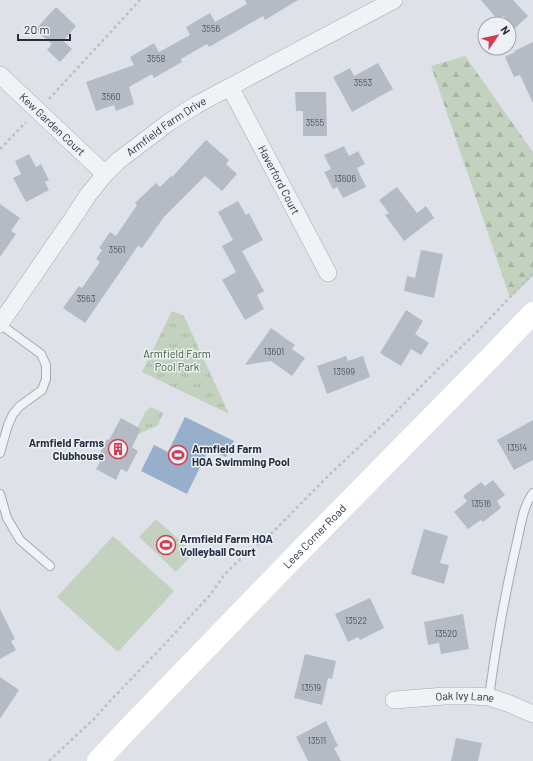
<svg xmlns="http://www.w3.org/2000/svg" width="533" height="761" viewBox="0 0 533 761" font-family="Barlow,sans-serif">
	<defs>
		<pattern id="grass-tufts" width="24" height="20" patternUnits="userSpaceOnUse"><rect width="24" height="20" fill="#c3d2be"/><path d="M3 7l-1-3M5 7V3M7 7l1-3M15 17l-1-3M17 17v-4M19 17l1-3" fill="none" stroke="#a7b5a4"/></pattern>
		<pattern id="forest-firs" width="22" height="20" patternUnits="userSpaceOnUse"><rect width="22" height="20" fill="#c3d2be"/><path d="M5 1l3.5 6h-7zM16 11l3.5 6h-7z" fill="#a7b5a4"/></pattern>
	</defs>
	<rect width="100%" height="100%" fill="#dee2e8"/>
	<path fill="url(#grass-tufts)" d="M 172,311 L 184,316 L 229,414 L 142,372 Z
		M 151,407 L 164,413 L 157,426 L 138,434 L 135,432 L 146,411 Z"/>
	<path fill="url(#forest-firs)" d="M 465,56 L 533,152 L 533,276 L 510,298 L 431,66 Z"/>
	<path fill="#c3d2be" d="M 156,519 L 194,553 L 176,572 L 139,537 Z
		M 113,536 L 174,591 L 118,652 L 57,597 Z"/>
	<path fill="#97afca" d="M 185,417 L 234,441 L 226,457 L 209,449 L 187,494 L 141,471 L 154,445 L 168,452 Z"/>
	<path fill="#b5bbc5" d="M 245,0 L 298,0 L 265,20 L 263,16 L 209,47 L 207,44 L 181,59 L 182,62 L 154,78 L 152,74 L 129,87 L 134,104 L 116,111 L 114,105 L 96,111 L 86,82 L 134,65 L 130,57 L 154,43 L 159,52 L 190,35 L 186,27 L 210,13 L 215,22 L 247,4 Z
		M 481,0 L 513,0 L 528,16 L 514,29 L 503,16 L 498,20 Z
		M 56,7 L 76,26 L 63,41 L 72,49 L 60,62 L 47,50 L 52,44 L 35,30 Z
		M 533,42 L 533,103 L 520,75 L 514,77 L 505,57 L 515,52 L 514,51 Z
		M 378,63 L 393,89 L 352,112 L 333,77 L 350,68 L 354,76 Z
		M 295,92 L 326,92 L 327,136 L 303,136 L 303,111 L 296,111 Z
		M 206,140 L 229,160 L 226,164 L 237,174 L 222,191 L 205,176 L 164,217 L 142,248 L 138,246 L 85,323 L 63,308 L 79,286 L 82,288 L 100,262 L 96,259 L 102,250 L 99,248 L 110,232 L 116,236 L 137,205 L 135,203 L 156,183 L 160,187 L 171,176 L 172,177 Z
		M 344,146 L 349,156 L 358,151 L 365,164 L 357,168 L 366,187 L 343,198 L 337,187 L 333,189 L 324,172 L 331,169 L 324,155 Z
		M 29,154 L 36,167 L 41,164 L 49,180 L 45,182 L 49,190 L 26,202 L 13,178 L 21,174 L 15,161 Z
		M 397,187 L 417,213 L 426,206 L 434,218 L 404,241 L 385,215 L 389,213 L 379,200 Z
		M 238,201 L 246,215 L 249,213 L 263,240 L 242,251 L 264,291 L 257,295 L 264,309 L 245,320 L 222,280 L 236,272 L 222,246 L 233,240 L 218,212 Z
		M 0,204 L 20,218 L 11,231 L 16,234 L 0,257 Z
		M 421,250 L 443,254 L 434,298 L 404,291 L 407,276 L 415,278 Z
		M 406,310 L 423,321 L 415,334 L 429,343 L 421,355 L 411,349 L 401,366 L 380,353 Z
		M 271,328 L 295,345 L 292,349 L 305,358 L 292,376 L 271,361 L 245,365 Z
		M 346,356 L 348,361 L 363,356 L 370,377 L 327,394 L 317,366 Z
		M 121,418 L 141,429 L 132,447 L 138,451 L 127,472 L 121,469 L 116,480 L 96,469 L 103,457 L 99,455 L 107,439 L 109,440 Z
		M 533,420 L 533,460 L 514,470 L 497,440 Z
		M 493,480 L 505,495 L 497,501 L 501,508 L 483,522 L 481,520 L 468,529 L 454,512 L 467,501 L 463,496 L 481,482 L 485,486 Z
		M 424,529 L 448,536 L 440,563 L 449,565 L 444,584 L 411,574 Z
		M 370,598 L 384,628 L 360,640 L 358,637 L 348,642 L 335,614 Z
		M 0,609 L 15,639 L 11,641 L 16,650 L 0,659 Z
		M 463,614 L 469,649 L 441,654 L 439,643 L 428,645 L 424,622 Z
		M 305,654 L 336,661 L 332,679 L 328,678 L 322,705 L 294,698 Z
		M 0,677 L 19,690 L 0,719 Z
		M 326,721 L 338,746 L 334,748 L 341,761 L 308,761 L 296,737 Z
		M 456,738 L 482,743 L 478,761 L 451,761 Z"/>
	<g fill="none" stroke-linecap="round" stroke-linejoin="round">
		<g stroke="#a3a9b2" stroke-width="10">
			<path id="lane" d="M 0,453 L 8,425 L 13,414 L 20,406 L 42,390 L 46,379 L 46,365 L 41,354 L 0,324
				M 0,494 L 7,518 L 20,540 L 50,566
				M 489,697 C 496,645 505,593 517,542 C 521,525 523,506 533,493"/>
		</g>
		<g stroke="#a3a9b2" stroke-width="18">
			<g id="street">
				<path id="s1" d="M 0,75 L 105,174"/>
				<path id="s2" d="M 230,87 L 328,273"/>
				<path id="s3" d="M 0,324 L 75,215 L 88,195 L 105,174 L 118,161 L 168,123 L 196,105 L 394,0"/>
				<path id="s4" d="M 394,700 L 445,696 L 472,696 L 489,697 L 510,704 L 533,714"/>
			</g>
		</g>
		<path stroke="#bcbfc6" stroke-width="2.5" stroke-dasharray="3 3" stroke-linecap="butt" d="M 49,99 L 140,0
			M 0,149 L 26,122
			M 49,761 L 95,718 L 110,701 L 164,645 L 210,595 L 225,574 L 236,563 L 274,531 L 328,476 L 391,417 L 437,370 L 475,334 L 533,273"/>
		<use href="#lane" stroke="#f1f2f6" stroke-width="8"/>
		<use href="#street" stroke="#f1f2f6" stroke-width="17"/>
		<path stroke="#fff" stroke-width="22" id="s5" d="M 98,761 L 126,731 L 305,546 L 490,358 L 533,313"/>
	</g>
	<defs>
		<g id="building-ring" transform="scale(1)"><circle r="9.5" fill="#edf1f6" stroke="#d33d51" stroke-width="1.5"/><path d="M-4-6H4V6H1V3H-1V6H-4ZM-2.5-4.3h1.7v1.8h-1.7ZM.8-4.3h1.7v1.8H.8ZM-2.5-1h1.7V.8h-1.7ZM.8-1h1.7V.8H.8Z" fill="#d33d51"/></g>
		<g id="stadium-ring" transform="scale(1)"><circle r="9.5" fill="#edf1f6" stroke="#d33d51" stroke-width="1.5"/><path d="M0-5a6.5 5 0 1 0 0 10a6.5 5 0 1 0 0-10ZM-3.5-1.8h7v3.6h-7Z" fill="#d33d51"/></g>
	</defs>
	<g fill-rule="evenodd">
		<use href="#building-ring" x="118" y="449"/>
		<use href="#stadium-ring" x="178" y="455"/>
		<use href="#stadium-ring" x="166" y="545"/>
	</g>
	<g text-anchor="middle" stroke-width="3" stroke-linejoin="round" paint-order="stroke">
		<g font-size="9" fill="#4a5260">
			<text x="211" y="32">3556</text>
			<text x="156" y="62">3558</text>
			<text x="363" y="86">3553</text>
			<text x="111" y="100">3560</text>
			<text x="315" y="126">3555</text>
			<text x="345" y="182">13606</text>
			<text x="117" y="253">3561</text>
			<text x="86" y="302">3563</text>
			<text x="274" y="355">13601</text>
			<text x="344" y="375">13599</text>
			<text x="517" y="451">13514</text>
			<text x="481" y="507">13516</text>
			<text x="356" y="624">13522</text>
			<text x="446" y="637">13520</text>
			<text x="311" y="691">13519</text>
			<text x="317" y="744">13511</text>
		</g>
		<g font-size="11" fill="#262f3f" stroke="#edf1f6">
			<text dy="4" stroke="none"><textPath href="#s1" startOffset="72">Kew Garden Court</textPath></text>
			<text dy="4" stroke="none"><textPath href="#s3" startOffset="261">Armfield Farm Drive</textPath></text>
			<text dy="4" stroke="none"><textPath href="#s2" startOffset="105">Haverford Court</textPath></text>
			<text dy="4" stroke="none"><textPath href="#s5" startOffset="312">Lees Corner Road</textPath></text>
			<text dy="4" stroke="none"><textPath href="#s4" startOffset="71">Oak Ivy Lane</textPath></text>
		</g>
		<g font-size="11" fill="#3a5c33" stroke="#edf1f6">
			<text x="177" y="358">Armfield Farm<tspan x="177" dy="13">Pool Park</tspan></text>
		</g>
		<g font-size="11" font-weight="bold" fill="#262f3f" stroke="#edf1f6" text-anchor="start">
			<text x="104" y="447" text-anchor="end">Armfield Farms<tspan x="104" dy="13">Clubhouse</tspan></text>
			<text x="192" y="453">Armfield Farm<tspan x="192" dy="13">HOA Swimming Pool</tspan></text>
			<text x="180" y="543">Armfield Farm HOA<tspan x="180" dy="13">Volleyball Court</tspan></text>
		</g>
	</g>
	<g transform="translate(497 36) rotate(56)"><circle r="19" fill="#edf1f6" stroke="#9da3ad"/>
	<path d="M0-3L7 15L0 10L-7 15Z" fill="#d33d51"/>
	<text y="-6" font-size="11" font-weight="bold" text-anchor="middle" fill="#262f3f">N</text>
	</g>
	<path d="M18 34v6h52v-6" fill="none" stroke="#262f3f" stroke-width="2"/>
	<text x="24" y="34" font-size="12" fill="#262f3f" stroke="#edf1f6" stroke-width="3" paint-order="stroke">20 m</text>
</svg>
